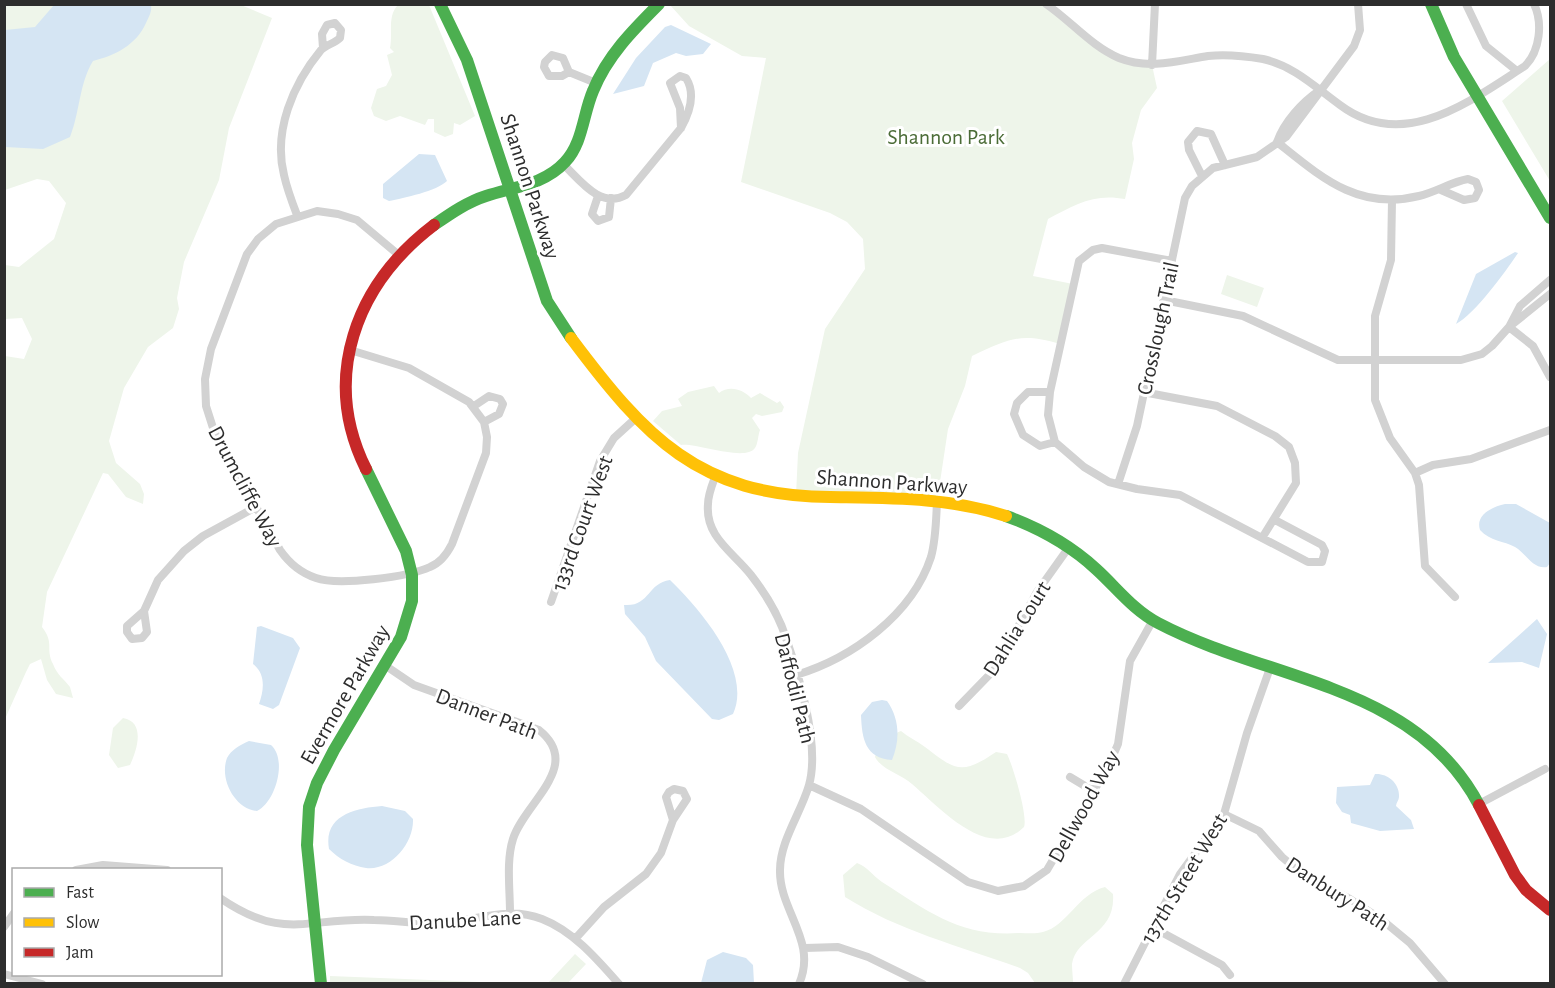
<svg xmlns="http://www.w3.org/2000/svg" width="1555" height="988" viewBox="0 0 1555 988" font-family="'Alegreya Sans',sans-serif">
	<rect width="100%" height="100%" fill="#fff"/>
	<path fill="#eef5ea" d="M 5,5 L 241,5 L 272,18 L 229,128 L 219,180 L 184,262 L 177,298 L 179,309 L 173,328 L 148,347 L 124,388 L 109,441 L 116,463 L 140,484 L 144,494 L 143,504 L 126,497 L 108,474 L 103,473 L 47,592 L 42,627 C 55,644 45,648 53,664 C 57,675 64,679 70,687 L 73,698 L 56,694 L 47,680 L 41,659 L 30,664 L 26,672 L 5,719 L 5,356 L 24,359 L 32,339 L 22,318 L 5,319 L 5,265 L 19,267 L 54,239 L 66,203 L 49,181 L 37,179 L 5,190 Z
		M 398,5 L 429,5 L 475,116 L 460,125 L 454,123 L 453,134 L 445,137 L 434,132 L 434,119 L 428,119 L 425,125 L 400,116 L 386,121 L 374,116 L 371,108 L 377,89 L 386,86 L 392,75 L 387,55 L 394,52 L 390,48 C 393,33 387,16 398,5 Z
		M 670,5 L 1044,5 L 1106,52 L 1152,65 L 1157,88 L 1141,110 L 1132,143 L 1134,159 L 1125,199 C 1094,193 1074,205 1048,219 L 1033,276 L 1073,284 L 1060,344 C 1020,332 1009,339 972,356 L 965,386 L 948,429 L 937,502 L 796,495 L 798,453 L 825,329 L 865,269 L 863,239 L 847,222 L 830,213 L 741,182 L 766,58 L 742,56 L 689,26 Z
		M 1550,59 L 1550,181 L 1502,101 Z
		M 1227,275 L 1264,288 L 1257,307 L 1221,294 Z
		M 714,386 L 719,393 C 729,385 743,389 751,398 L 760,393 L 777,403 L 780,401 L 784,407 L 782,412 L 762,416 L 756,414 L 752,418 L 760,430 C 758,435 758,444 755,448 C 745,462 698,443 681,445 L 653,421 L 662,411 L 682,406 L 678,399 L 688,392 Z
		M 123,718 C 146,722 137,750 130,765 L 118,768 L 109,755 L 113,728 Z
		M 901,731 C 908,737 917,741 925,747 C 956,771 962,775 996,752 L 1007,754 C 1013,766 1028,816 1024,827 C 988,863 939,807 912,784 C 901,774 882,770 875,757 C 880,742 887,737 901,731 Z
		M 857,863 C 868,867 872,875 882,882 C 931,913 960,937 1020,933 C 1028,933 1036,934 1043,932 C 1067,926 1078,894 1105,887 L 1113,894 C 1116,935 1076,936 1072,964 C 1072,971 1073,977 1073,983 L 1035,983 L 1028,973 L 1020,968 C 960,946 899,931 845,897 L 843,875 Z
		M 575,954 L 586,964 L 568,983 L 548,983 Z
		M 330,976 L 505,983 L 509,983 L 330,984 Z"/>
	<path fill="#d5e5f3" d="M 54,5 L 151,5 C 152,12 149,16 146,23 C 136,45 116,55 93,61 C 79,84 80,112 70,137 L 43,149 L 5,147 L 5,30 L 35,27 Z
		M 671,25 L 711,44 L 703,54 L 686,56 L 676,53 L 653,63 L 644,86 L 613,94 L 636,58 L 665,27 Z
		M 419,154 L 435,155 L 447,181 C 437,191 404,198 389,201 L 383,198 L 383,184 Z
		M 1515,252 L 1518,253 C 1506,271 1475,314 1456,324 L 1476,274 Z
		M 1505,504 L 1516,504 L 1550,523 L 1550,563 L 1547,567 C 1532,569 1527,554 1515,547 C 1504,541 1490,541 1480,530 C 1475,515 1492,507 1505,504 Z
		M 670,580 C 699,608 753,670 733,714 L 719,720 L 712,719 L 656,661 L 645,637 L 625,614 L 624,605 C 650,607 647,583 670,580 Z
		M 1537,619 L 1547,634 L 1539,668 L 1522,662 L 1488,663 Z
		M 261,626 L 293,638 L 300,648 L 279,705 L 273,709 L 259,704 C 264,690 266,674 253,664 L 257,627 Z
		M 882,700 L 887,701 C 900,719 900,741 892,760 C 865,758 862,739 861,715 L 872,702 Z
		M 249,741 L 271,745 C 288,760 275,803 257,811 C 235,809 219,779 227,758 C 231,750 240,745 249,741 Z
		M 1375,774 C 1387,773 1400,783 1399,797 C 1399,800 1396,803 1396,806 L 1411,820 L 1414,829 L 1380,831 L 1351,823 L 1350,815 L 1342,812 L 1336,803 L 1337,787 L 1370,785 Z
		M 382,806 L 405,811 L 413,819 C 414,843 391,871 366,868 C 352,866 339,859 329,849 C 323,815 356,808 382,806 Z
		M 723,952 L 746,958 L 753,965 L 754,983 L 701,983 L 707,960 Z"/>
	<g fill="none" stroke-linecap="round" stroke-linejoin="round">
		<path stroke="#d2d2d2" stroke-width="8" d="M 1046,4 C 1071,21 1091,46 1119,58 C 1149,70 1178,61 1208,56 C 1226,54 1245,56 1263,59 C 1294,66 1315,87 1340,105 C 1404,153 1470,101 1525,66 C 1540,51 1543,23 1534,4
			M 1466,4 L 1486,46 L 1517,71
			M 1152,65 L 1155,4
			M 569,72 L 562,76 L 549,76 L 544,67 L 545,62 L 552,55 L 563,58 L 569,72 L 596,83
			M 1277,142 C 1321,177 1358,211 1419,196 C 1436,192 1451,182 1468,179 L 1476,182 L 1479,190 L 1475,198 L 1464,200 L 1441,190
			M 1277,142 C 1284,122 1302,102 1320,90
			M 563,164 C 580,180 600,209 626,195 L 681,128 C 690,112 696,94 686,78 L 680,76 L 670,83 L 680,108 L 681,128
			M 1202,176 L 1189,150 L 1188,142 L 1197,131 L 1211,134 L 1225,165
			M 598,196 L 592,214 L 598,221 L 609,217 L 611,198
			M 1392,200 L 1391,260 L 1375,316 L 1375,400 L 1390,438 L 1415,473 L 1419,485 L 1425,566 L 1455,597
			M 297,215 C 292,202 287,189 284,175 C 273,131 293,84 321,50 C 326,45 335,43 340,38 L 341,30 L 335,23 L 327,25 L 322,34 L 323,48
			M 1172,261 L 1102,248 L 1093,250 L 1079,261 L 1050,392 L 1048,415 L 1055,442 L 1084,467 L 1109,482 L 1137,489 L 1180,495 L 1308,562 L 1322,562 L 1325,551 L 1322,545 L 1275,520
			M 1164,300 L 1243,316 L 1338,360 L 1461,360 L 1482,354 L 1492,346 L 1509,327 L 1520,306 L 1550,280
			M 1509,327 L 1533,346 L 1550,377
			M 1509,327 L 1550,294
			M 350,350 L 409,368 L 469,402 L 484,422 L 487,437 L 486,453 L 452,544 C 447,554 440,563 430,567 C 409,577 338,586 316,578 C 301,573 289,563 280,550 L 214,431 L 206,406 L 205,379 L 211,349 L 247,254 L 258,239 L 276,224 L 317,211 L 338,214 L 357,220 L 400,256
			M 1050,392 L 1028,392 L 1017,403 L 1014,414 L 1023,435 L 1040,446 L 1055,442
			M 1143,392 L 1217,406 L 1275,436 L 1289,447 L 1295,463 L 1296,483 L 1262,538
			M 474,406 L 489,396 L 500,399 L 503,404 L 499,414 L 484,422
			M 1415,473 L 1433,465 L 1471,459 L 1550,430
			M 715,477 C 712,485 708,495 708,504 C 705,537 733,552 751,575 C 765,593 779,616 786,638 C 799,676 820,746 809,785 C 801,813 780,841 780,870 C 779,911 818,941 799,984
			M 1118,484 L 1137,426 L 1185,198 L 1192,186 L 1213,168 L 1257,157 L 1286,137 L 1354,46 L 1360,30 L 1358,4
			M 551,602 L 600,461 L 614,438 L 636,418
			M 144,611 L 147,632 L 142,638 L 132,639 L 127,632 L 127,626 L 144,611 L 158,580 L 184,551 L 203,536 L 256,507
			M 386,666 L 414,685 L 539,730 C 584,766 524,803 513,839 C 506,861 510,889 510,913
			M 796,675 C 852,658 912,615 931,557 C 936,539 936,520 937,502
			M 959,706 L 995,669 L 1037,592 L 1069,547
			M 1070,777 L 1095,792
			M 809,785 L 861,809 L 968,882 L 998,891 L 1024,886 L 1047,870 L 1109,765 L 1118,744 L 1130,661 L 1153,620
			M 1477,805 L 1545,769
			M 1224,814 L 1259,831 L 1282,857 L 1301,873 L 1350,899 L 1381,919 L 1410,943 L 1445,984
			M 76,870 L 103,865 L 167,870
			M 220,898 C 284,942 307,917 374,920 C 397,920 420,925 443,923 C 477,920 508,906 542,919 C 573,931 597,959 619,984
			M 4,927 L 14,913
			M 1152,927 L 1222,965 L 1230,975
			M 575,939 L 604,907 L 646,874 L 661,853 L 673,820 L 666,797 L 669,792 L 674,789 L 683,791 L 687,799 L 673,820
			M 805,948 L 838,947 L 868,957 L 923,984
			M 4,974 L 42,984
			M 1124,984 L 1180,874 L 1224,814 L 1247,733 L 1270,668"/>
		<path stroke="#4caf50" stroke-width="12" d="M 440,4 L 467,60 L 547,301 L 571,338
			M 1431,4 L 1454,57 L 1550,218
			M 434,225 C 450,214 467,202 486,196 C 513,187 544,185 565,162 C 583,143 583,114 593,91 C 607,56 633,30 659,4
			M 1006,516 C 1039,528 1070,545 1096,569 C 1116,587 1133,610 1158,623 C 1268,681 1415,683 1479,805
			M 321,984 L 307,845 L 309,807 L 317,783 L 334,750 L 401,637 L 412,601 L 412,575 L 406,551 L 366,469"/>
		<path stroke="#ffc107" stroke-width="12" d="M 571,338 C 645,437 699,496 830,497 C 890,498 948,497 1006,516"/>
		<path stroke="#c62828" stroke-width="12" d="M 366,469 C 321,378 355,285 434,225
			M 1479,805 L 1515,875 L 1526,890 L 1550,910"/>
	</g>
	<g text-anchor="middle" stroke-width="6" stroke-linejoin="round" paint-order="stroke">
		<g font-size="22" fill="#4b6c37" stroke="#fff">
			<text x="946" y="144">Shannon Park</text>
		</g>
		<g font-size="22" fill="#2d2d2d" stroke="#fff">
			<text transform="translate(531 186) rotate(72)" y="8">Shannon Parkway</text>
			<text transform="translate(1157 328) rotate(-78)" y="8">Crosslough Trail</text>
			<text transform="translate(892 481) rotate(4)" y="8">Shannon Parkway</text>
			<text transform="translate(246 486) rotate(62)" y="8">Drumcliffe Way</text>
			<text transform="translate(581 523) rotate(-70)" y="8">133rd Court West</text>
			<text transform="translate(1016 628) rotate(-58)" y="8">Dahlia Court</text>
			<text transform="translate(796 688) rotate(76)" y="8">Daffodil Path</text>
			<text transform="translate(344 694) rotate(-60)" y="8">Evermore Parkway</text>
			<text transform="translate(487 713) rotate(21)" y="8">Danner Path</text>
			<text transform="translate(1083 806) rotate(-61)" y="8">Dellwood Way</text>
			<text transform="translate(1183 878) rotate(-59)" y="8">137th Street West</text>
			<text transform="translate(1338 893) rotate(33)" y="8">Danbury Path</text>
			<text transform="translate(465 919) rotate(-3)" y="8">Danube Lane</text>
		</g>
	</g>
	<rect width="1555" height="988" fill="none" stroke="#2d2d2d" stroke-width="12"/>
	<rect x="12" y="868" width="210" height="108" fill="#ffffff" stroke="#ababab" stroke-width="1.5"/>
	<rect x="24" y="888" width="30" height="9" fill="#4caf50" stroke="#ababab" stroke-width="1.5"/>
	<text x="66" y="898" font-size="18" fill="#2d2d2d">Fast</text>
	<rect x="24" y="918" width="30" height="9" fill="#ffc107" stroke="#ababab" stroke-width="1.5"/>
	<text x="66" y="928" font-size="18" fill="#2d2d2d">Slow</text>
	<rect x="24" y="948" width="30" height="9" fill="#c62828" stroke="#ababab" stroke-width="1.5"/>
	<text x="66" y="958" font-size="18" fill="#2d2d2d">Jam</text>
</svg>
